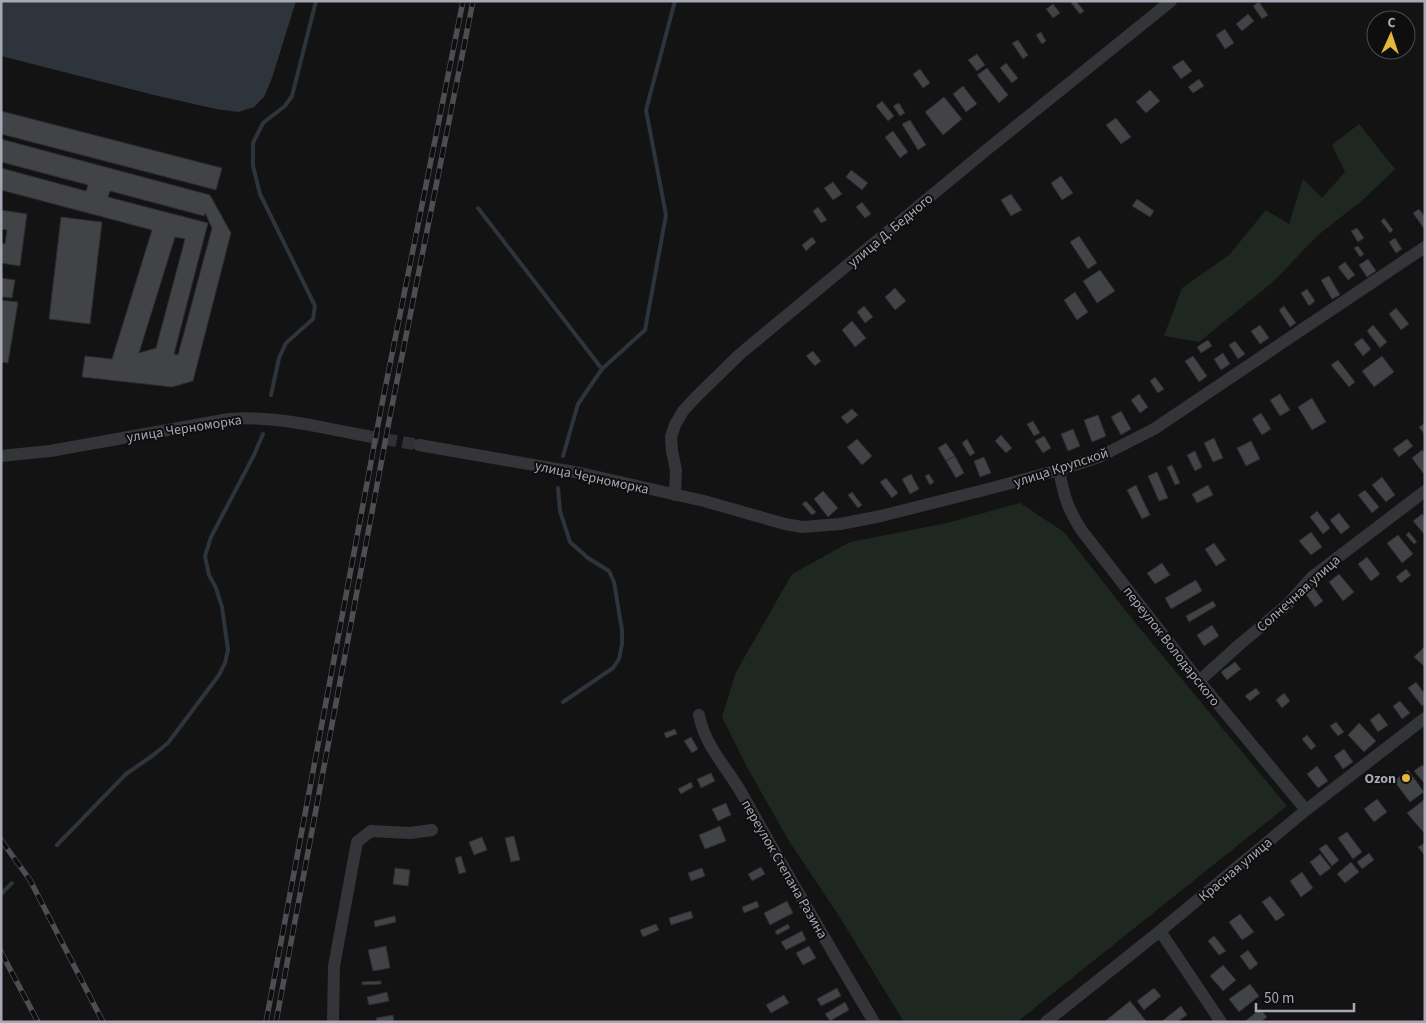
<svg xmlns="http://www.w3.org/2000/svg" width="1426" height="1023" viewBox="0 0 1426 1023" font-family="'Source Sans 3',sans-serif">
	<rect width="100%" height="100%" fill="#131314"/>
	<path fill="#1f2721" d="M 1359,124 L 1395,169 L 1364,199 L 1317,236 L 1274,281 L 1199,342 L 1164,336 L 1182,288 L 1229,255 L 1266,210 L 1289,224 L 1303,179 L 1322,198 L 1345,172 L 1332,145 Z
		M 1020,503 L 1064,532 L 1133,620 L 1287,806 L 1017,1022 L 904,1022 L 841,919 L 789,841 L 748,769 L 722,717 L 736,672 L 792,574 L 850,542 L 947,523 Z"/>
	<path fill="#2d343c" d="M 1,1 L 296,1 L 272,78 L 264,97 L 254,107 L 238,112 L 216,109 L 154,95 L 1,56 Z"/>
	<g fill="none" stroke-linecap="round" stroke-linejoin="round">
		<path stroke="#2d343c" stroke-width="4" d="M 478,208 L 602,369
			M 271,395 L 279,358 L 286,343 L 313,319 L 315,306 L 260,194 L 253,166 L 253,143 L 263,123 L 285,106 L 292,96 L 316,1
			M 563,456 L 578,404 L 602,369 L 645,330 L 666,215 L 646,110 L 675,1
			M 558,488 L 560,511 L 570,542 L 588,558 L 609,571 L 614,582 L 622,630 L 622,644 L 619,659 L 613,668 L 563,702
			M 57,845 L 126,774 L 152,756 L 168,743 L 219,675 L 225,663 L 228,650 L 222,607 L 216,588 L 209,575 L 205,556 L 211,537 L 254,455 L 263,434
			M 1,894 L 12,883"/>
	</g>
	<path fill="#424347" stroke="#2d2d30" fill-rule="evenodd" d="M 1074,1 L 1076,1 L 1084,11 L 1080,14 L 1071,3 Z
		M 1259,2 L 1268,15 L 1262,19 L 1253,6 Z
		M 1053,4 L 1060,13 L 1053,18 L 1046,9 Z
		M 1248,14 L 1254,21 L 1242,31 L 1236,24 Z
		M 1225,29 L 1234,43 L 1225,49 L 1216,35 Z
		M 1041,32 L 1046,41 L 1042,44 L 1036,35 Z
		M 1018,40 L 1028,55 L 1023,59 L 1012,43 Z
		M 977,54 L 985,65 L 977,71 L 968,60 Z
		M 1183,60 L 1192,71 L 1181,79 L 1172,67 Z
		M 1006,63 L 1018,78 L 1012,83 L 1000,68 Z
		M 987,68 L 1008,95 L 999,103 L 977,75 Z
		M 920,69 L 930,83 L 923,88 L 913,74 Z
		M 1199,79 L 1204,86 L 1193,93 L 1188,87 Z
		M 963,86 L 977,104 L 966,112 L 953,94 Z
		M 1150,90 L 1160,101 L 1146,113 L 1136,102 Z
		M 944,97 L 962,119 L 943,135 L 925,112 Z
		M 882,101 L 894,116 L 888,121 L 876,106 Z
		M 899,103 L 905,113 L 900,116 L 893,106 Z
		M 1,111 L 222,168 L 216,190 L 1,134 Z
		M 1116,118 L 1131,137 L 1121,144 L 1106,125 Z
		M 910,120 L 926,145 L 918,150 L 902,124 Z
		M 893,131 L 908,152 L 900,158 L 885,137 Z
		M 1,139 L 210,195 L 231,233 L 193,381 L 172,387 L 82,377 L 85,356 L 112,359 L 152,230 L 1,190 L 1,168 L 86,191 L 88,185 L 1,162 ZM 110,191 L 204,216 L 205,213 L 212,228 L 178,355 L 174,354 L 208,223 L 108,197 ZM 175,237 L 185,239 L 156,348 L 139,353 Z
		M 851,170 L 868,183 L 862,190 L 846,177 Z
		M 1061,176 L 1073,193 L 1062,200 L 1051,183 Z
		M 833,182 L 842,194 L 833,200 L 824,188 Z
		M 1011,194 L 1022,210 L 1011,216 L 1001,200 Z
		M 1137,199 L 1154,211 L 1150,217 L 1132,206 Z
		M 862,202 L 871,214 L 865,218 L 856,207 Z
		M 818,207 L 827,220 L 821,223 L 813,211 Z
		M 1419,209 L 1425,217 L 1425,230 L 1413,213 Z
		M 1,210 L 27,214 L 20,266 L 1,263 L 1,243 L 5,244 L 7,230 L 1,229 Z
		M 61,217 L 102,222 L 90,324 L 49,319 Z
		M 1384,218 L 1393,230 L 1390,233 L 1381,221 Z
		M 1357,228 L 1364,238 L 1358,242 L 1351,231 Z
		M 1079,236 L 1097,263 L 1088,269 L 1070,242 Z
		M 812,237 L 816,242 L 806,251 L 802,245 Z
		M 1395,238 L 1402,249 L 1396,253 L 1389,242 Z
		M 1358,246 L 1364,254 L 1360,257 L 1354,248 Z
		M 1368,259 L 1376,271 L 1367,277 L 1359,265 Z
		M 1345,262 L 1355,275 L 1348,280 L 1338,267 Z
		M 1100,270 L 1115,291 L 1097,303 L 1083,281 Z
		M 1329,276 L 1340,295 L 1332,299 L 1321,280 Z
		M 1,278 L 15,280 L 12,298 L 1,297 Z
		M 895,288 L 906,301 L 895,310 L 885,297 Z
		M 1307,289 L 1315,301 L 1309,306 L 1301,293 Z
		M 1075,292 L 1088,312 L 1077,320 L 1064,300 Z
		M 1,300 L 18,302 L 8,363 L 1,362 Z
		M 864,306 L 873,317 L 865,323 L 857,312 Z
		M 1284,306 L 1296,323 L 1290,327 L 1279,310 Z
		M 1396,308 L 1409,324 L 1401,330 L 1389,314 Z
		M 852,321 L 866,338 L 855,347 L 842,330 Z
		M 1260,325 L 1269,338 L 1260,344 L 1251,331 Z
		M 1373,325 L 1387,342 L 1380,348 L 1367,331 Z
		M 1362,338 L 1371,349 L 1363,356 L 1354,344 Z
		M 1208,340 L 1212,346 L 1201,353 L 1197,347 Z
		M 1235,341 L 1245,354 L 1238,359 L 1229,345 Z
		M 813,351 L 821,361 L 815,366 L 806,356 Z
		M 1223,353 L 1230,364 L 1221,370 L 1214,359 Z
		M 1193,356 L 1207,376 L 1199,382 L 1185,361 Z
		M 1382,356 L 1394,372 L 1374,387 L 1362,371 Z
		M 1338,360 L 1355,382 L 1349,387 L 1331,365 Z
		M 1155,377 L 1164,389 L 1158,393 L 1150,381 Z
		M 1139,394 L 1148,407 L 1140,413 L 1131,400 Z
		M 1280,394 L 1290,410 L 1280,416 L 1270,400 Z
		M 1312,398 L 1326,422 L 1312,430 L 1298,407 Z
		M 852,409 L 858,415 L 847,424 L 841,417 Z
		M 1121,411 L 1131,429 L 1121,435 L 1111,417 Z
		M 1261,413 L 1271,429 L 1262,435 L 1252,419 Z
		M 1098,415 L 1106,436 L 1092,442 L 1084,420 Z
		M 1033,421 L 1040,433 L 1034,436 L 1027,424 Z
		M 1425,423 L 1425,435 L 1419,427 Z
		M 1073,429 L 1080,446 L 1068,451 L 1061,434 Z
		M 1001,435 L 1012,448 L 1006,453 L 995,441 Z
		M 1044,436 L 1051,448 L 1043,453 L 1035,441 Z
		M 1214,438 L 1223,458 L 1213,462 L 1204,443 Z
		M 857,439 L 872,456 L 862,465 L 847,447 Z
		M 967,439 L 975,453 L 970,456 L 962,443 Z
		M 1407,439 L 1413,446 L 1399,457 L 1393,449 Z
		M 1251,441 L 1260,459 L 1246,466 L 1237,448 Z
		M 946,443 L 955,456 L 946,461 L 938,448 Z
		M 1422,450 L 1425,453 L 1425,472 L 1423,473 L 1412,458 Z
		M 1195,451 L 1202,467 L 1195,471 L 1187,455 Z
		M 955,456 L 964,473 L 956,478 L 946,461 Z
		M 984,457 L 991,473 L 980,477 L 974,461 Z
		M 1172,465 L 1180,483 L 1175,485 L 1167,467 Z
		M 1157,472 L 1168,498 L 1159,501 L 1148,476 Z
		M 911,474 L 919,489 L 910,494 L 902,479 Z
		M 929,474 L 934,482 L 930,485 L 925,476 Z
		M 1382,477 L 1395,495 L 1386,502 L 1372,485 Z
		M 886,478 L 898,493 L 892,498 L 880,482 Z
		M 1136,485 L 1150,515 L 1142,519 L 1127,490 Z
		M 1208,485 L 1213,495 L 1197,503 L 1192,494 Z
		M 1365,490 L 1379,507 L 1372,513 L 1358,495 Z
		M 823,491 L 838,508 L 828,517 L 814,499 Z
		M 852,492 L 862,505 L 858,508 L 848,495 Z
		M 806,501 L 816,512 L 812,515 L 802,504 Z
		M 1317,511 L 1330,528 L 1323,534 L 1310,517 Z
		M 1339,513 L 1350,527 L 1341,534 L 1330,520 Z
		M 1422,514 L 1425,517 L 1424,534 L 1413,521 Z
		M 1311,532 L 1322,547 L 1311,555 L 1299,541 Z
		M 1409,532 L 1417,542 L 1414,544 L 1406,535 Z
		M 1398,535 L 1413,554 L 1402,563 L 1387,543 Z
		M 1214,543 L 1226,560 L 1216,566 L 1205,549 Z
		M 1367,557 L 1380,574 L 1371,581 L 1358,564 Z
		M 1162,563 L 1170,575 L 1155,584 L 1147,573 Z
		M 1406,569 L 1411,575 L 1401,583 L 1396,577 Z
		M 1339,574 L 1354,592 L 1343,601 L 1329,582 Z
		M 1196,580 L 1202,591 L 1171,609 L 1165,598 Z
		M 1313,587 L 1323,601 L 1315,607 L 1305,593 Z
		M 1213,601 L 1216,606 L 1189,622 L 1186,616 Z
		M 1212,625 L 1219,636 L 1204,646 L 1197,635 Z
		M 1425,646 L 1425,667 L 1414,657 Z
		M 1235,662 L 1241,669 L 1227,680 L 1221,672 Z
		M 1416,682 L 1425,694 L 1425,704 L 1422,706 L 1408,688 Z
		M 1256,688 L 1260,693 L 1250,701 L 1245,696 Z
		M 1284,693 L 1290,701 L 1282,708 L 1276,700 Z
		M 1400,701 L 1410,713 L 1402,719 L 1393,706 Z
		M 1379,713 L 1388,725 L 1378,732 L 1370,720 Z
		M 1336,722 L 1344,732 L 1338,736 L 1330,726 Z
		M 1359,723 L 1376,741 L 1364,752 L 1348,735 Z
		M 675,729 L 677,734 L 666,738 L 664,733 Z
		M 1307,735 L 1316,746 L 1311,750 L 1302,739 Z
		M 691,737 L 698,749 L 692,753 L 684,741 Z
		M 1344,749 L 1353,762 L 1343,769 L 1334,756 Z
		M 1422,765 L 1425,768 L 1425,784 L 1414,771 Z
		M 1317,766 L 1328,781 L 1318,788 L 1307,774 Z
		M 1408,770 L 1424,792 L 1410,802 L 1394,781 Z
		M 711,773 L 715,781 L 701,788 L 697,779 Z
		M 691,782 L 693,787 L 681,794 L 678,789 Z
		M 1377,799 L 1387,812 L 1374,822 L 1364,809 Z
		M 1425,799 L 1425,834 L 1407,813 Z
		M 726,803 L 731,815 L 718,821 L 712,809 Z
		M 720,826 L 726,841 L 705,849 L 699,835 Z
		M 1347,832 L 1362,852 L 1353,859 L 1338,838 Z
		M 514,836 L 520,860 L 511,862 L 505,838 Z
		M 482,837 L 487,850 L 474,855 L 469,842 Z
		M 1425,843 L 1425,856 L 1418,847 Z
		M 1326,844 L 1339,860 L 1332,866 L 1319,849 Z
		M 1369,853 L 1374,860 L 1362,869 L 1357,862 Z
		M 1320,854 L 1331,868 L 1320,876 L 1310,862 Z
		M 461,856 L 466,872 L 459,874 L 455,858 Z
		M 1351,862 L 1359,872 L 1345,883 L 1337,874 Z
		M 761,867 L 765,874 L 752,881 L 748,874 Z
		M 395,868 L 410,870 L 408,886 L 393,884 Z
		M 702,868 L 705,876 L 691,881 L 688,873 Z
		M 1302,872 L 1313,888 L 1301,897 L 1290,881 Z
		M 1270,896 L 1285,915 L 1276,921 L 1262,902 Z
		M 757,901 L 759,907 L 744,913 L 742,907 Z
		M 787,901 L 793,913 L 770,925 L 764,913 Z
		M 691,911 L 693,918 L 671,925 L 669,918 Z
		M 1240,914 L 1254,932 L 1242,940 L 1229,922 Z
		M 395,916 L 396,922 L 375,927 L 374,921 Z
		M 656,924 L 659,930 L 643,937 L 640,930 Z
		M 788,924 L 790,928 L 777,935 L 775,931 Z
		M 802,931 L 806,940 L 786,950 L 781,942 Z
		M 1214,936 L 1226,951 L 1219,955 L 1208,941 Z
		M 386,946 L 390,968 L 373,971 L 368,950 Z
		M 809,946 L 816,958 L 803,965 L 796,953 Z
		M 1248,950 L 1258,964 L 1250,970 L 1240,956 Z
		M 1223,965 L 1236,980 L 1223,991 L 1210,976 Z
		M 381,981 L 381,984 L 362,985 L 362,982 Z
		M 1250,984 L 1259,996 L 1239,1012 L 1229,999 Z
		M 837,988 L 841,996 L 821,1006 L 817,999 Z
		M 1154,988 L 1161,996 L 1144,1010 L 1137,1001 Z
		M 387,992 L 389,1001 L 369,1005 L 367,997 Z
		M 784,995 L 789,1003 L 771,1013 L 766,1005 Z
		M 1130,1001 L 1147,1022 L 1104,1022 Z
		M 845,1002 L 849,1010 L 830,1021 L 825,1014 Z
		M 1181,1006 L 1187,1015 L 1177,1022 L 1161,1022 Z
		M 1260,1009 L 1267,1017 L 1261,1022 L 1244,1022 Z
		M 393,1015 L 394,1021 L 377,1022 L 376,1018 Z"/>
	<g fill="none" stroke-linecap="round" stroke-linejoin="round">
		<path stroke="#303134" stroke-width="12" stroke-dasharray="12 6" stroke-linecap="butt" d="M 367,436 L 419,445"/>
		<path stroke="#343539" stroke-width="12" d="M 419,445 L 580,473 L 704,501 L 785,524 L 802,527 L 840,524 L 881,516 L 988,489 L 1059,470 L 1099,457 L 1154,429 L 1425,247
			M 1,456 L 50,451 L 229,419 C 275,415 322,428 367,436
			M 1059,470 C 1064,496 1067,508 1082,531 L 1199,681 L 1306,810
			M 675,495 L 676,470 L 672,451 L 671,437 L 675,425 L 683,411 L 696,397 L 740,354 L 984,152 L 1171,1
			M 1199,681 L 1239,645 L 1288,604 L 1312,577 L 1425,491
			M 699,715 C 705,747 727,767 742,794 C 785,871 829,946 874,1022
			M 1160,931 L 1221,1022
			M 333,1022 L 334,966 L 357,842 L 371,831 L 410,833 L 432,830
			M 1046,1022 L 1160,931 L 1306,810 L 1425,718"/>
		<g stroke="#4d4e54" stroke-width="5.5">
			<path id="rail" d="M 1,840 L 30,880 L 103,1022
				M 1,952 L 38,1022
				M 266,1022 L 380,414 L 463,1
				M 276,1022 L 390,416 L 473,1"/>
		</g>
		<use href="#rail" stroke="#0e0e0f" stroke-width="4" stroke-dasharray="11" stroke-linecap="butt"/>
	</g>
	<circle fill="#e3b73c" stroke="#0e0e0f" stroke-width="2" cx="1406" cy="778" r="5"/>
	<g text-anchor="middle" stroke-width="4" stroke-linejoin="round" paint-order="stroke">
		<g font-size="14" fill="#a5a9b4" stroke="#0e0e0f">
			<text transform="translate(890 230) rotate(-40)" y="5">улица Д. Бедного</text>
			<text transform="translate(184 428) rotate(-9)" y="5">улица Черноморка</text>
			<text transform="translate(1061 467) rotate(-18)" y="5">улица Крупской</text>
			<text transform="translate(592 477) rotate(12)" y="5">улица Черноморка</text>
			<text transform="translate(1298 593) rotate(-42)" y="5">Солнечная улица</text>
			<text transform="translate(1172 646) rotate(52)" y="5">переулок Володарского</text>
			<text transform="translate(785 869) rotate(60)" y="5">переулок Степана Разина</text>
			<text transform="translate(1235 869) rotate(-40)" y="5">Красная улица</text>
		</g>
		<g font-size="14" font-weight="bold" fill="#a5a9b4" stroke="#0e0e0f" text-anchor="end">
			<text x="1396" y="783">Ozon</text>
		</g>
	</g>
	<rect width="1426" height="1023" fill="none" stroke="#a5a9b4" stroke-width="5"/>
	<g transform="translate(1391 35) rotate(3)"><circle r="24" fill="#0e0e0f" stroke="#4a4c51"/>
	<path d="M0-4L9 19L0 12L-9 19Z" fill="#e3b73c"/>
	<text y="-8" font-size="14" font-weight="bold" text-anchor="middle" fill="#a5a9b4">С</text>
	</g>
	<path d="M1256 1003v8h98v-8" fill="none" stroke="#a5a9b4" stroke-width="2.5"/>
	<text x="1264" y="1003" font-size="15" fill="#a5a9b4" stroke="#0e0e0f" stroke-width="4" paint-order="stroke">50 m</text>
</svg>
